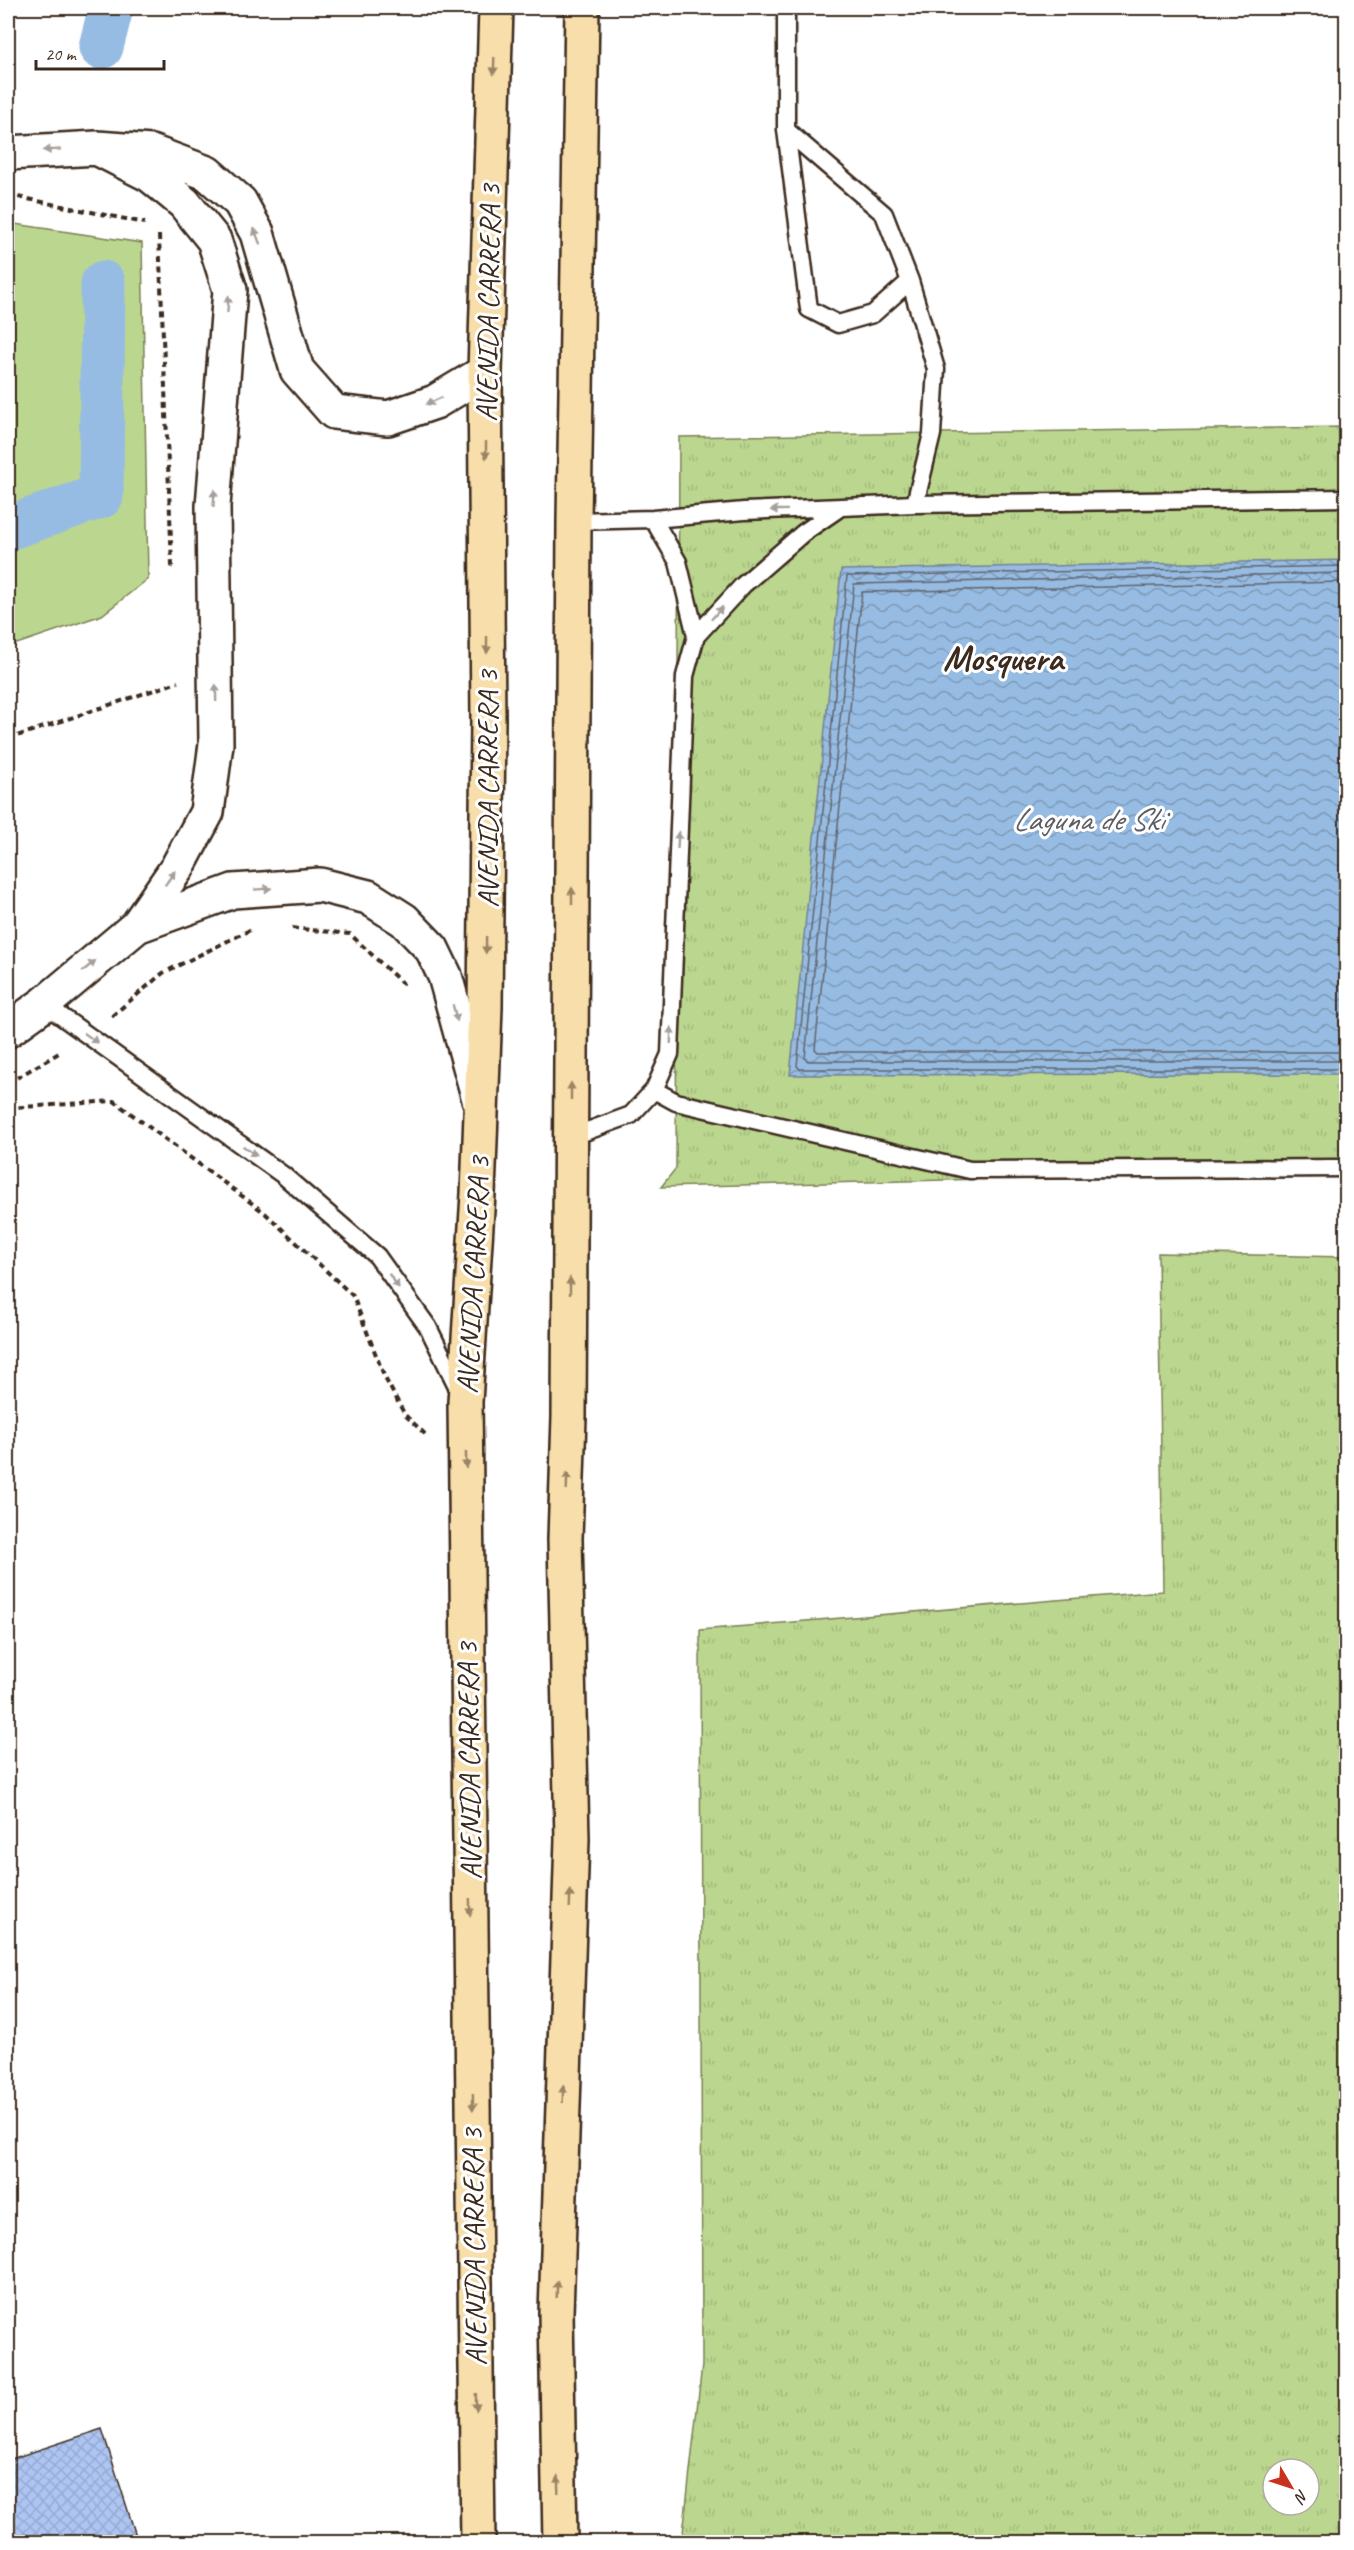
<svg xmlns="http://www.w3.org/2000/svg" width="1354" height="2550" viewBox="0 0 1354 2550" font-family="Caveat,sans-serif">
	<defs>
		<pattern id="grass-tufts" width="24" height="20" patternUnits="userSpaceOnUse" patternTransform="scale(1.5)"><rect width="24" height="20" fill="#bbd78f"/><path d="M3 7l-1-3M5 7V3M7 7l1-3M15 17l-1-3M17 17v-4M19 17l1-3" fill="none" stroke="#a2b97b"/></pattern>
		<pattern id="water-waves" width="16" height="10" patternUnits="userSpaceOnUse" patternTransform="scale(1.5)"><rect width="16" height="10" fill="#97bce3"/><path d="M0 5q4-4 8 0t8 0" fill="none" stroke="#7c99b7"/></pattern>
		<pattern id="building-cross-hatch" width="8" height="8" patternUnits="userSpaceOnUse" patternTransform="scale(1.5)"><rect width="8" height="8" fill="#adc5f3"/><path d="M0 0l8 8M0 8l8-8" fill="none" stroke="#96a9d0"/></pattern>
	</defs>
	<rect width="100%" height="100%" fill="#fff"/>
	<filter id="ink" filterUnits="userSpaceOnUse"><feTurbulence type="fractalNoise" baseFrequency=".0167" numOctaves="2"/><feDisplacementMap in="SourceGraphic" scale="12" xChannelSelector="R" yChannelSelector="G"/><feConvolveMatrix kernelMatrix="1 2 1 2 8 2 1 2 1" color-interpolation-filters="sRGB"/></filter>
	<g filter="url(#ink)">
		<path fill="url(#grass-tufts)" stroke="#7b8056" stroke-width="1.5" fill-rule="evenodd" d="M 1346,427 L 1346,1170 L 661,1187 L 676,1168 L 679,437 Z
			M 1158,1253 L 1346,1257 L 1346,2542 L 682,2542 L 702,2365 L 700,1630 L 1163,1591 ZM 1273,2469 L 1309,2469 L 1309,2505 L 1273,2505 Z"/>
		<path fill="#bbd78f" stroke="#7b8056" stroke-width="1.5" d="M 8,223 L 142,243 L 148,579 L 102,615 L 8,647 Z"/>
		<path fill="url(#water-waves)" stroke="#728294" stroke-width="1.5" d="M 1346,560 L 1346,1074 L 790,1075 L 841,570 Z"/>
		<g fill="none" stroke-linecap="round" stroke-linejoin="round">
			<path stroke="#60646d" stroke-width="1.5" d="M 1346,566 L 847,576 L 797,1066 L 800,1069 L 1346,1069
				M 1346,573 L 854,584 L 805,1058 L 808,1061 L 1346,1061
				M 1346,582 L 862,592 L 815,1049 L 818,1052 L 1346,1052"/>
			<path stroke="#97bce3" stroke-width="45" d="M 101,47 L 111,8
				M 8,528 L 101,496 L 103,283"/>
		</g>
		<path fill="url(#building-cross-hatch)" stroke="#3b2a1e" stroke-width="1.5" d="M 102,2429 L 138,2542 L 8,2542 L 8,2460 Z"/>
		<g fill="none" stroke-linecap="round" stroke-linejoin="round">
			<g stroke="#3b2a1e" stroke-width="21">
				<path id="lane" d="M 786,8 L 786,130 L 809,309 L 838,324 L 873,314 L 910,281 L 884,214 L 786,130
					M 910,281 L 936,369 L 932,434 L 915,504
					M 653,519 L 678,562 L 696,636
					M 574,521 L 653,519 L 744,511 L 915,504 L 1346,498
					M 44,1004 L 283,1175 L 377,1256 L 428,1327 L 460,1392
					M 654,1090 L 676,1102 L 970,1170 L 1346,1168
					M 571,1137 L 631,1115 L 654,1090 L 670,1054 L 685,676 L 696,636 L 743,585 L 803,533 L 838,509"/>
			</g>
			<g stroke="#3b2a1e" stroke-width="38">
				<path id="street" d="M 97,148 L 150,175 L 184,203 L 214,240 L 230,290 L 213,506 L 216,744 L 207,812 L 177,868 L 137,926
					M 8,153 L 97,148 L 151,152 L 207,173 L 240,202 L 257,233 L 297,370 L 334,412 L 388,418 L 435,402 L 485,372
					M 8,1030 L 44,1004 L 137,926 L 233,891 L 320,885 L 368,897 L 404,920 L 432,949 L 445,976 L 479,1099"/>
			</g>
			<g stroke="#3b2a1e" stroke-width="38">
				<path id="primary" d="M 478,2542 L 465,1402 L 478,1194 L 485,1007 L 488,719 L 485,372 L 496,8
					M 560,2542 L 556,2313 L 572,1839 L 565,1539 L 569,1417 L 574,521 L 582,8"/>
			</g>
			<path stroke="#3b2a1e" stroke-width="4" stroke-dasharray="6 4.5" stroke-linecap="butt" d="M 8,195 L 145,223
				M 159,235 L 172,566 L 175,565
				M 8,739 L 178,682
				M 292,928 L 350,934 L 405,986
				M 112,1016 L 163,973 L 250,930
				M 8,1083 L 59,1053
				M 8,1108 L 114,1101 L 265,1213 L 353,1296 L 385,1378 L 405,1415 L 426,1435"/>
			<use href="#lane" stroke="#fff" stroke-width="16"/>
			<use href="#street" stroke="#fff" stroke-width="33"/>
			<use href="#primary" stroke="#f8deab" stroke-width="33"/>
		</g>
		<defs><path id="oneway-solid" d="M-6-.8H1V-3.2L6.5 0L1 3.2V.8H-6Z" transform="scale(1.5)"/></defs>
		<g fill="#9a8464">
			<use href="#oneway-solid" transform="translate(494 66) rotate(92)"/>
			<use href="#oneway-solid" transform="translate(486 450) rotate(90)"/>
			<use href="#oneway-solid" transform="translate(487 645) rotate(90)"/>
			<use href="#oneway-solid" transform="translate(572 896) rotate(-90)"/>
			<use href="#oneway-solid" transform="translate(486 945) rotate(91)"/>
			<use href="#oneway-solid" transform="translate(571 1091) rotate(-90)"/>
			<use href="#oneway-solid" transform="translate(570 1286) rotate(-90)"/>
			<use href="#oneway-solid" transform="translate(466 1460) rotate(90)"/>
			<use href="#oneway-solid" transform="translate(567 1481) rotate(-88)"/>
			<use href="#oneway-solid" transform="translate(570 1899) rotate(-88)"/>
			<use href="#oneway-solid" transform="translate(470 1907) rotate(89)"/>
			<use href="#oneway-solid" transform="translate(563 2094) rotate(-88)"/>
			<use href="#oneway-solid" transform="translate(473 2102) rotate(89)"/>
			<use href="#oneway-solid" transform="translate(557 2289) rotate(-88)"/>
			<use href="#oneway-solid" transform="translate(476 2402) rotate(89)"/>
			<use href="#oneway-solid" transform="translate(558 2484) rotate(-92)"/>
		</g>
		<g fill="#a79f9a">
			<use href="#oneway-solid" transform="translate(52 150) rotate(176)"/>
			<use href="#oneway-solid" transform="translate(257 236) rotate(-111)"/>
			<use href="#oneway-solid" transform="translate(228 304) rotate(-86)"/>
			<use href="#oneway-solid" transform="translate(434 401) rotate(155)"/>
			<use href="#oneway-solid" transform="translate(214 498) rotate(-86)"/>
			<use href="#oneway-solid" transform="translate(779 510) rotate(179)"/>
			<use href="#oneway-solid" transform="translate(717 613) rotate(-48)"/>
			<use href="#oneway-solid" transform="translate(216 693) rotate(-91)"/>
			<use href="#oneway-solid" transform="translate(678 840) rotate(-87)"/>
			<use href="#oneway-solid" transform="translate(170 878) rotate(-55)"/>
			<use href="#oneway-solid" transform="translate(263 889) rotate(-4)"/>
			<use href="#oneway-solid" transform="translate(89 966) rotate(-40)"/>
			<use href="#oneway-solid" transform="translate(455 1013) rotate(75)"/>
			<use href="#oneway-solid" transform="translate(671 1035) rotate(-88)"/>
			<use href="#oneway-solid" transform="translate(91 1038) rotate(36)"/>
			<use href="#oneway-solid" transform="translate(250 1151) rotate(35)"/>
			<use href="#oneway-solid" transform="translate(394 1281) rotate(54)"/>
		</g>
	</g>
	<g text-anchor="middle" stroke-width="6" stroke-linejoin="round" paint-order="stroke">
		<g font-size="30" fill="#3b2a1e" stroke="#fff">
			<text transform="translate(488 303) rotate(-89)" y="10">AVENIDA CARRERA 3</text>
			<text transform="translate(487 789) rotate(-90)" y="10">AVENIDA CARRERA 3</text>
			<text transform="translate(473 1275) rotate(-87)" y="10">AVENIDA CARRERA 3</text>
			<text transform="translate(469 1761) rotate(-91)" y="10">AVENIDA CARRERA 3</text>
			<text transform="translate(474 2247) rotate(-91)" y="10">AVENIDA CARRERA 3</text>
		</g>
		<g font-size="32" font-style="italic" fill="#5b5d63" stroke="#fff">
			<text x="1088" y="830">Laguna de Ski</text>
		</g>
		<g font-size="36" font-weight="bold" fill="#3b2a1e" stroke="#fff">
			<text x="1003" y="670">Mosquera</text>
		</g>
	</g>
	<rect width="1354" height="2550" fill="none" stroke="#fff" stroke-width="30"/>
	<rect x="15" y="15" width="1324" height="2520" fill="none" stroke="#3b2a1e" stroke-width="2" filter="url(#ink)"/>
	<g transform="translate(1291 2487) rotate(129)"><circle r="28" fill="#ffffff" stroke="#b1aaa5" stroke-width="1.5"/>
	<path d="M0-4.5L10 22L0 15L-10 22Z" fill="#c8321e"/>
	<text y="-9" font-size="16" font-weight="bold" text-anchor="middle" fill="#3b2a1e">N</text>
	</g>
	<path d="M36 60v9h128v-9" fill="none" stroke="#3b2a1e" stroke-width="3"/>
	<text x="45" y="60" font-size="18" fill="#3b2a1e" stroke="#ffffff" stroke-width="4.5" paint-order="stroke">20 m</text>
</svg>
